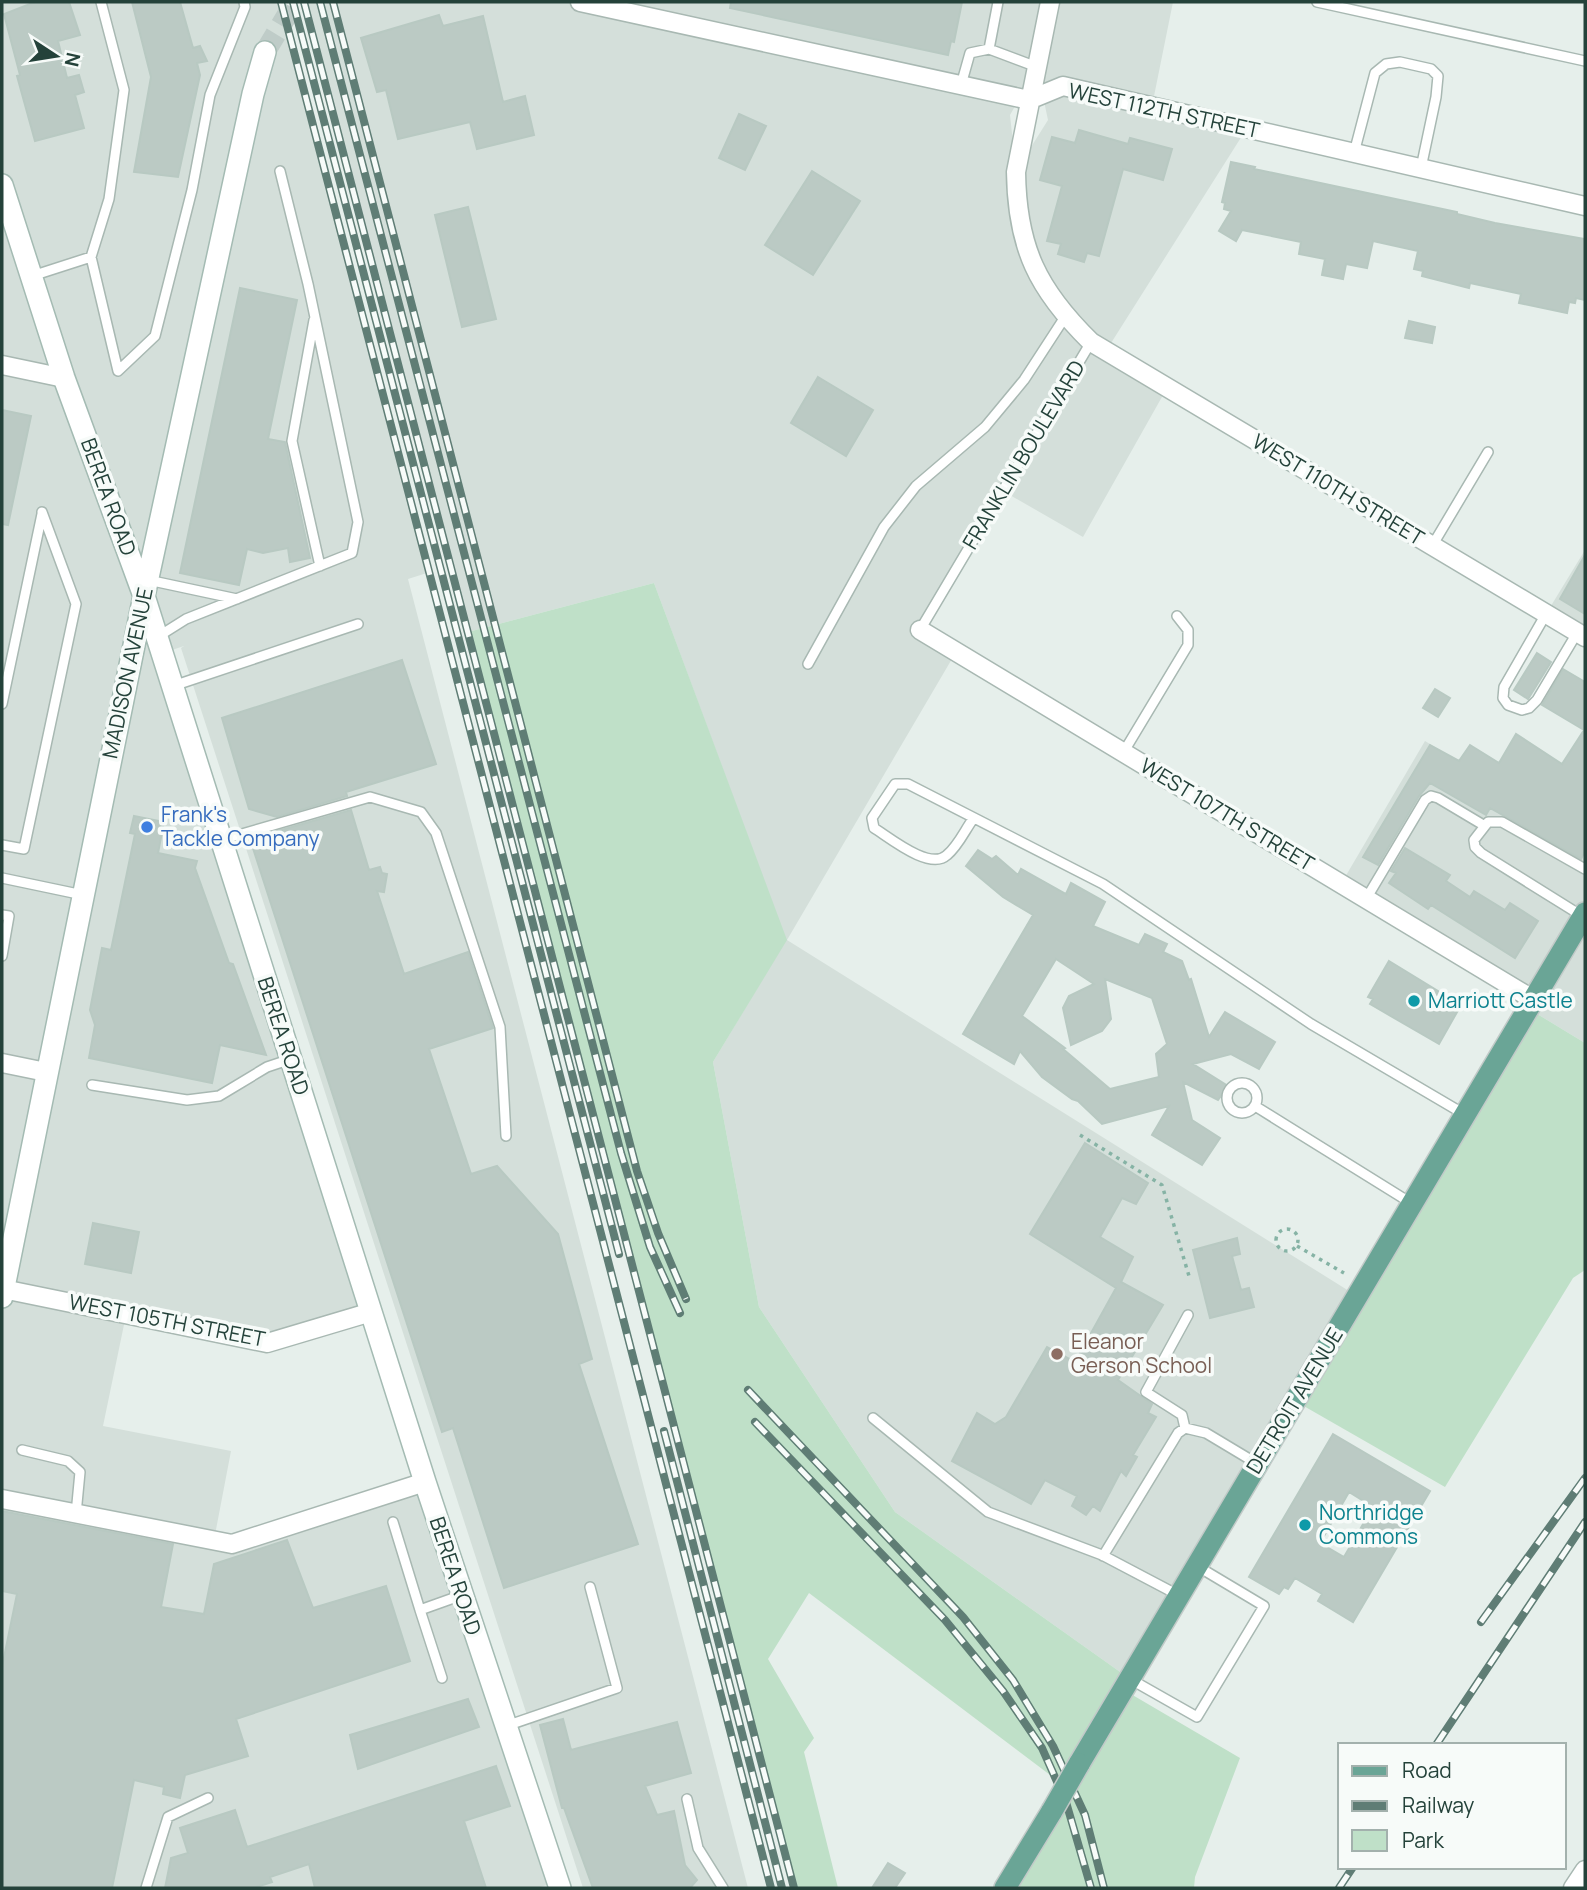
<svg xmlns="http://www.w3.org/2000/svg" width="1587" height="1890" viewBox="0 0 1587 1890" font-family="Manrope,sans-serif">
	<rect width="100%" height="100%" fill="#e6efeb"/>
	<path fill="#d4dfda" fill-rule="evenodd" d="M 2,2 L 281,2 L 430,572 L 408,579 L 748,1888 L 583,1888 L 181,648 L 184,646 L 163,653 L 371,1312 L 267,1343 L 126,1315 L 103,1426 L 231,1451 L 214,1540 L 425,1482 L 558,1882 L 536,1888 L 2,1888 Z
		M 304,2 L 1173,2 L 1152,106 L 1247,128 L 1106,351 L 1167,388 L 1083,537 L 1003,491 L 920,630 L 956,652 L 787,940 L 1357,1296 L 1130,1679 L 895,1512 L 759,1307 L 713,1062 L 786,940 L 654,583 L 468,632 ZM 1037,68 L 1048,120 L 1016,171 L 1010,115 Z
		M 1585,550 L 1585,637 L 1546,614 Z
		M 1425,741 L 1585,838 L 1585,1043 L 1529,1009 L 1534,1001 L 1341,884 Z"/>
	<path fill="#bfe0c8" d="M 654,583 L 787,940 L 713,1062 L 759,1307 L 895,1512 L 1130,1679 L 1124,1690 L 1240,1758 L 1195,1877 L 1194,1888 L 1005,1888 L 1066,1787 L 809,1593 L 768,1659 L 814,1738 L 804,1752 L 838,1888 L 795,1888 L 468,632 Z
		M 1529,1009 L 1585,1043 L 1585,1270 L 1573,1278 L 1445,1487 L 1295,1401 Z"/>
	<path fill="#bbcac4" stroke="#b8c9c2" stroke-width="2" fill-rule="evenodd" d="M 35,2 L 69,2 L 80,35 L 58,41 L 67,78 L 79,75 L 84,92 L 75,95 L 84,128 L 35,141 L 17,76 L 20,75 L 4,14 Z
		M 132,2 L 180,2 L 193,48 L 200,46 L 207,61 L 197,63 L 200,75 L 178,177 L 134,172 L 151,77 Z
		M 731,2 L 962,2 L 954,42 L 951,41 L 948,55 L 730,8 Z
		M 439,15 L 443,26 L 483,16 L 503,102 L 525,96 L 534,135 L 477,149 L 470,122 L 398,139 L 386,90 L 377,92 L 361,38 Z
		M 739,114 L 766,126 L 745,170 L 719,158 Z
		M 1079,130 L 1128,144 L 1130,138 L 1172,149 L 1163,180 L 1123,169 L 1099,256 L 1087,253 L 1084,262 L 1058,254 L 1061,244 L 1047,241 L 1062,186 L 1040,180 L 1052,137 L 1075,143 Z
		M 1231,162 L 1255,167 L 1254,169 L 1457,212 L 1457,214 L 1495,223 L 1585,239 L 1585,300 L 1576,298 L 1575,303 L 1569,302 L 1567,313 L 1519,303 L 1521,294 L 1470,283 L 1469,288 L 1422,276 L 1423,271 L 1414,269 L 1418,251 L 1373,241 L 1367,268 L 1346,264 L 1343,279 L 1322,275 L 1325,259 L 1299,254 L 1301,242 L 1242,230 L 1236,241 L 1219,231 L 1231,211 L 1224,209 L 1225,203 L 1222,202 Z
		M 812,171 L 860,201 L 813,275 L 765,245 Z
		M 468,207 L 496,319 L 462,327 L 435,215 Z
		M 240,288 L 297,300 L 268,439 L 285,442 L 310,558 L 290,562 L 288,548 L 263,553 L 247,549 L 239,585 L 180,573 Z
		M 1409,321 L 1435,327 L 1432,343 L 1405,338 Z
		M 818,377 L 873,410 L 846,456 L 791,423 Z
		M 2,410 L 31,416 L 8,525 L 2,524 Z
		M 1585,555 L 1585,614 L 1560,599 Z
		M 1537,653 L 1551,662 L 1528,699 L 1514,690 Z
		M 402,660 L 436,764 L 346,792 L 347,796 L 277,817 L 249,809 L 222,718 Z
		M 1563,669 L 1585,682 L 1585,851 L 1581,859 L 1490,808 L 1486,815 L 1430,783 L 1419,796 L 1378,865 L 1363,857 L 1430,745 L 1459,761 L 1470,745 L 1499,763 L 1516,734 L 1562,764 L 1584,730 L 1542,705 Z
		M 1435,689 L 1450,698 L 1438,717 L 1423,708 Z
		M 351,810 L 369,870 L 380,867 L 382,873 L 387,874 L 384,892 L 377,891 L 404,974 L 468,952 L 493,1028 L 429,1049 L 471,1174 L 497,1166 L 558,1234 L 592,1359 L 579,1364 L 638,1544 L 504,1588 L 453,1428 L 442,1432 L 250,839 Z
		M 134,816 L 164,822 L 158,853 L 197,861 L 195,868 L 229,963 L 233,964 L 266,1055 L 220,1045 L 212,1083 L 89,1058 L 95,1025 L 90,1010 L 102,948 L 111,950 L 135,834 L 130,833 Z
		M 1405,848 L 1450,875 L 1446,881 L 1470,897 L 1474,891 L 1505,910 L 1510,903 L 1538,921 L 1515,958 L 1431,905 L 1428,909 L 1389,883 L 1396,873 L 1391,871 Z
		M 978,850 L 992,859 L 996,856 L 1018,875 L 1021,869 L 1066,894 L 1071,883 L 1105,902 L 1093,926 L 1139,945 L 1145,934 L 1167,944 L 1163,952 L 1182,961 L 1189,980 L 1191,979 L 1209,1037 L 1225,1012 L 1275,1042 L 1259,1069 L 1231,1054 L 1193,1064 L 1228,1086 L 1218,1100 L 1183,1082 L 1192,1120 L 1220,1138 L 1202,1165 L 1152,1135 L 1169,1106 L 1102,1124 L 1078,1101 L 1072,1099 L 1042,1077 L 1020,1051 L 1014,1064 L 963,1034 L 1033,915 L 1003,897 L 966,866 ZM 1056,959 L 1094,984 L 1069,996 L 1063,1008 L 1071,1045 L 1102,1031 L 1111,1019 L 1105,979 L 1152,998 L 1167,1044 L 1156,1054 L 1159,1077 L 1110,1089 L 1063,1049 L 1065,1048 L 1022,1016 Z
		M 1389,961 L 1461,1005 L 1439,1044 L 1370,1004 L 1373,999 L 1368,997 Z
		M 1085,1143 L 1148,1183 L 1136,1204 L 1122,1198 L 1100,1237 L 1133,1257 L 1121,1282 L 1163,1305 L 1118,1380 L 1152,1404 L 1148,1413 L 1156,1417 L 1133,1455 L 1137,1457 L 1126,1476 L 1121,1471 L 1100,1511 L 1093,1506 L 1086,1515 L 1072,1506 L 1077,1496 L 1045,1480 L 1031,1504 L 952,1461 L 977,1413 L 995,1424 L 1006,1417 L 1047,1347 L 1075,1362 L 1116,1288 L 1030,1234 Z
		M 93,1223 L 139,1232 L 131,1273 L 85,1264 Z
		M 1237,1238 L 1240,1254 L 1232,1256 L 1241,1290 L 1249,1288 L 1254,1307 L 1210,1318 L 1193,1250 Z
		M 1333,1434 L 1430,1491 L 1353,1622 L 1318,1601 L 1322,1594 L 1295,1578 L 1288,1589 L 1284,1587 L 1279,1594 L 1249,1577 ZM 1349,1492 L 1373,1507 L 1344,1557 L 1320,1543 Z
		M 2,1511 L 173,1544 L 161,1607 L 204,1614 L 214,1564 L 287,1540 L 313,1608 L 386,1586 L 410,1661 L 236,1719 L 248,1756 L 185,1775 L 180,1798 L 163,1794 L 164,1787 L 134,1780 L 112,1888 L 2,1888 L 2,1667 L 17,1594 L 2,1591 Z
		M 468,1699 L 479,1727 L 358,1769 L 350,1735 Z
		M 563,1719 L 571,1750 L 677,1722 L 691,1773 L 645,1786 L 657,1815 L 674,1811 L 685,1865 L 697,1880 L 690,1888 L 593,1888 L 564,1808 L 562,1808 L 540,1725 Z
		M 496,1766 L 510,1806 L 464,1821 L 486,1888 L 315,1888 L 309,1864 L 270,1877 L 272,1882 L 253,1888 L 165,1888 L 171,1858 L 188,1853 L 180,1828 L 235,1810 L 247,1847 Z
		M 888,1863 L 905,1873 L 895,1888 L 872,1888 Z"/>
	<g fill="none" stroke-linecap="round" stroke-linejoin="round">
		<path stroke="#bfccc8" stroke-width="21" stroke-dasharray="21 10" stroke-linecap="butt" d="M 265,52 L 295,2"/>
		<g stroke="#a8b8b2" stroke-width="12">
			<path id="lane" d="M 998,2 L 989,49 L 1037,67
				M 1317,2 L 1585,61
				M 961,85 L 970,53 L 989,49
				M 1354,153 L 1375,73 L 1386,64 L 1400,62 L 1431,69 L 1438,76 L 1436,97 L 1421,168
				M 91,257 L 109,199 L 124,90 L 101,2
				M 32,276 L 91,257 L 118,371 L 155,336 L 192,190 L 210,95 L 245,7 L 244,2
				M 314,320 L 292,441 L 320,566
				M 1432,546 L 1488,452
				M 148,580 L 237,599
				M 1546,614 L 1504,687 L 1503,698 L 1508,705 L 1522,710 L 1529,708 L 1537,700 L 1577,633
				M 920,630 L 1091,342
				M 159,636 L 186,619 L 352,553 L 358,522 L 308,284 L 280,171
				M 808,664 L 884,527 L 916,486 L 985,427 L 1024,380 L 1065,317
				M 173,686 L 358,624
				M 2,704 L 42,514
				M 1123,753 L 1188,645 L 1188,630 L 1177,616
				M 973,819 C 965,830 958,846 947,855 C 930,871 890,838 874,828 L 872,818 L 895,784 L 908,784 L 1103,884 L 1311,1024 L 1464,1114
				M 221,840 L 370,797 L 421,812 L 436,833 L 500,1027 L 506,1136
				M 2,845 L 24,849 L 76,604 L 42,512
				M 2,878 L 83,895
				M 1366,899 L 1425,800 L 1431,796 L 1438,798 L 1485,826
				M 2,915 L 9,916 L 2,956
				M 1582,916 L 1481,853 L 1475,847 L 1474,840 L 1488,822 L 1502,822 L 1585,869
				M1227 1098a15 15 0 1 1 30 0a15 15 0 1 1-30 0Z
				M 92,1085 L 187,1100 L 219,1096 L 267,1067 L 291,1059
				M 1255,1106 L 1411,1203
				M 873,1418 L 988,1512 L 1102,1555 L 1178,1595
				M 1185,1428 L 1182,1415 L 1146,1392 L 1188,1315
				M 22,1450 L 68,1461 L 80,1472 L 76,1514
				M 393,1522 L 420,1610 L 462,1595
				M 1103,1556 L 1178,1433 L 1185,1428 L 1206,1433 L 1256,1463
				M 420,1610 L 442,1678
				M 1130,1679 L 1197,1717 L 1264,1606 L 1197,1566
				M 506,1726 L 617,1688 L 590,1587
				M 687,1799 L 698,1848 L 723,1888
				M 146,1888 L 168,1817 L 208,1798"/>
		</g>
		<g stroke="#a8b8b2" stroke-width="21">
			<path id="street" d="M 580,2 L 1029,100 L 1063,86 L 1585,206
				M 1050,2 L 1016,172 C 1017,248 1038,290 1091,342 L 1585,637
				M 2,365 L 64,378
				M 920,630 L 1534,1000
				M 2,1063 L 46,1072
				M 3,1289 L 267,1343 L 371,1312
				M 2,1499 L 232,1544 L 425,1482
				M 1573,1888 L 1585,1870"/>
		</g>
		<g stroke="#a4bbb3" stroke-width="24">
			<path id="secondary" d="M 2,185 L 64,378 L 144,596 L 425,1482 L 560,1888
				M 2,1297 L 144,596 L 253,94 L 265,52"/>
		</g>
		<g stroke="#c2cac8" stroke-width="24">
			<path id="primary" d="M 1079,1764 L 1585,913
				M 1005,1888 L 1052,1811"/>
		</g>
		<path stroke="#86b3a5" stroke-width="3.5" stroke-dasharray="3.5 5" stroke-linecap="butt" d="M 1080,1135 L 1162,1185 L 1189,1276
			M1276 1240a11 11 0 1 1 22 0a11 11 0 1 1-22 0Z
			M 1297,1246 L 1344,1273"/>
		<use href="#lane" stroke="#fff" stroke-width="9"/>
		<use href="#street" stroke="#fff" stroke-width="18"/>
		<use href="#secondary" stroke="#fff" stroke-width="21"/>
		<use href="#primary" stroke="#6aa596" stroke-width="21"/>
		<g stroke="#5f7d75" stroke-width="8">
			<path id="rail" d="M 281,2 L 771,1888
				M 293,2 L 619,1254
				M 304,2 L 794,1888
				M 320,2 L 621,1153 L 650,1247 L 680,1313
				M 333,2 L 637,1171 L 658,1233 L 686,1299
				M 748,1390 L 963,1617 L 1013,1680 L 1053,1746 L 1085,1815 L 1104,1888
				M 755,1422 L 945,1620 L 1003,1691 L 1042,1748 L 1066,1802 L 1091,1888
				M 664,1431 L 782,1888
				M 1481,1622 L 1585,1478
				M 1436,1745 L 1585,1522
				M 1339,1888 L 1353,1867"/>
		</g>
		<use href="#rail" stroke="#f7fbf9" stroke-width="5" stroke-dasharray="16" stroke-linecap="butt"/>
		<g stroke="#c2cac8" stroke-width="24" stroke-linecap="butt">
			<path id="primary-bridge" d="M 1052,1811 L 1079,1764"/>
		</g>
		<use href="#primary-bridge" stroke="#6aa596" stroke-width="21"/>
	</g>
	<circle fill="#3f7fe0" stroke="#f7fbf9" stroke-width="2.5" cx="147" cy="827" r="7"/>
	<g fill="#0f9aa8" stroke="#f7fbf9" stroke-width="2.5">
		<circle cx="1414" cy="1001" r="7"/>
		<circle cx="1305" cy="1525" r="7"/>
	</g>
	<circle fill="#8d6e63" stroke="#f7fbf9" stroke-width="2.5" cx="1057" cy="1354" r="7"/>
	<g text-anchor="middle" stroke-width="7" stroke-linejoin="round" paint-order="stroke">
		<g font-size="21" fill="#24423a" stroke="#f7fbf9">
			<text transform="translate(1164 111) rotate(12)" y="7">WEST 112TH STREET</text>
			<text transform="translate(1024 455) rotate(-59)" y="7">FRANKLIN BOULEVARD</text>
			<text transform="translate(1338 490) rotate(31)" y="7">WEST 110TH STREET</text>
			<text transform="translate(108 497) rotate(70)" y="7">BEREA ROAD</text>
			<text transform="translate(128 673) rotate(-78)" y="7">MADISON AVENUE</text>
			<text transform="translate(1227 815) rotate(31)" y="7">WEST 107TH STREET</text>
			<text transform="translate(283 1036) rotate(72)" y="7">BEREA ROAD</text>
			<text transform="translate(167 1321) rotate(11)" y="7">WEST 105TH STREET</text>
			<text transform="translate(1295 1401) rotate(-59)" y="7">DETROIT AVENUE</text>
			<text transform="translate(455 1576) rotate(72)" y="7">BEREA ROAD</text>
		</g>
		<g font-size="21" fill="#366cbe" stroke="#f7fbf9" text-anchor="start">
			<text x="161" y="822">Frank's<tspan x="161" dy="24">Tackle Company</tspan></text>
		</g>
		<g font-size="21" fill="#0d838f" stroke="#f7fbf9" text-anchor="start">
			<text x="1428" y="1008">Marriott Castle</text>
			<text x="1319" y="1520">Northridge<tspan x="1319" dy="24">Commons</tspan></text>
		</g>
		<g font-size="21" fill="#785e54" stroke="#f7fbf9" text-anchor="start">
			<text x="1071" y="1349">Eleanor<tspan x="1071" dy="24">Gerson School</tspan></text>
		</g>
	</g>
	<rect width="1587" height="1890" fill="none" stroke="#24423a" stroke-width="7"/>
	<rect x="1338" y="1743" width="228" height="126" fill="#f7fbf9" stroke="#a3b1ad" stroke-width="2"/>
	<rect x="1352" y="1766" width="35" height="10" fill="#6aa596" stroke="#a3b1ad" stroke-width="2"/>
	<text x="1402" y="1778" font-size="21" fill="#24423a">Road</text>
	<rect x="1352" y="1801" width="35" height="10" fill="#5f7d75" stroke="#a3b1ad" stroke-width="2"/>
	<text x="1402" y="1813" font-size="21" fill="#24423a">Railway</text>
	<rect x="1352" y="1830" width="35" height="21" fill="#bfe0c8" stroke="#a3b1ad" stroke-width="2"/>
	<text x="1402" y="1848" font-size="21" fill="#24423a">Park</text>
	<g transform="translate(56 56) rotate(102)" stroke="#f7fbf9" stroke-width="5" paint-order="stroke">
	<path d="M0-5L12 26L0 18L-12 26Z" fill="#24423a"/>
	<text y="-10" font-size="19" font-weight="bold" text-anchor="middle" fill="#24423a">N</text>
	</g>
</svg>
